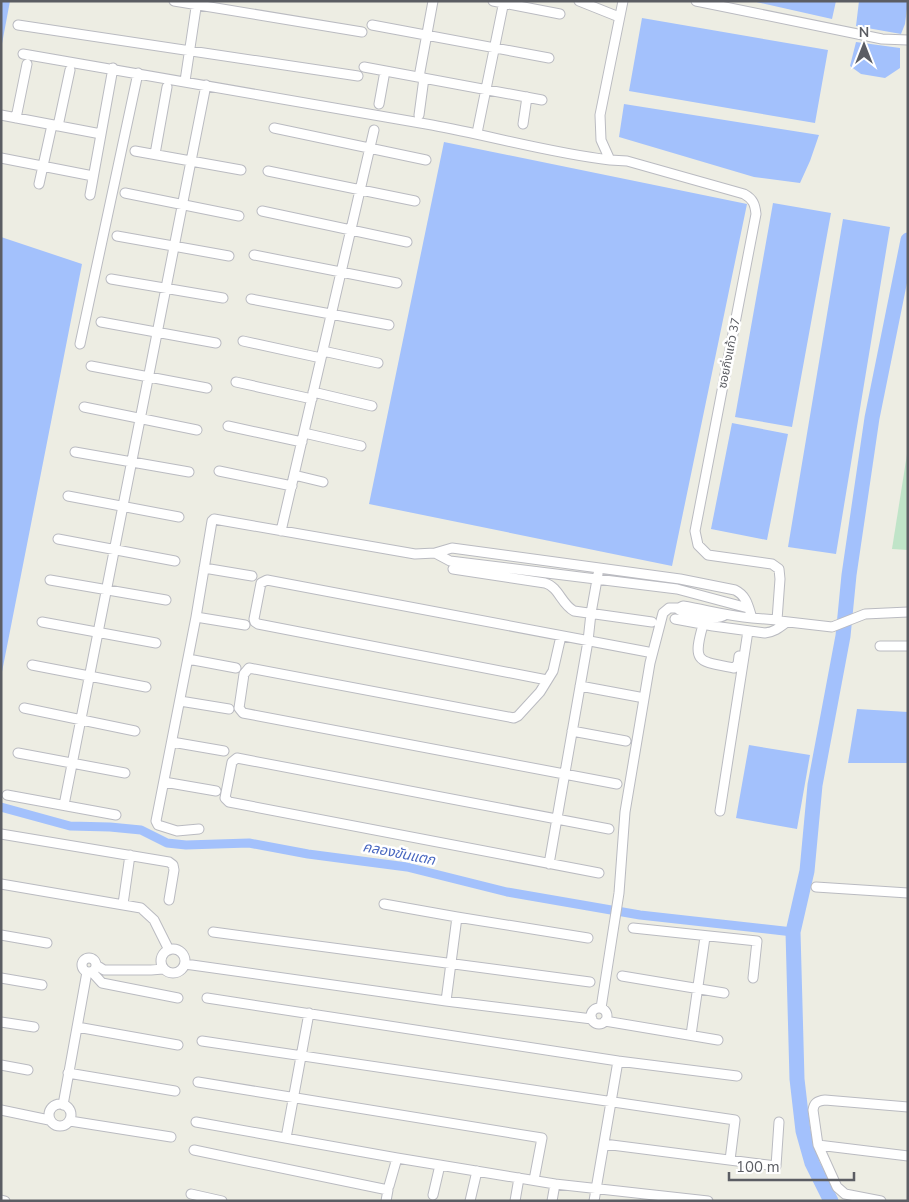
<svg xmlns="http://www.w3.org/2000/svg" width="909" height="1202" viewBox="0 0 909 1202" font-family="'Nunito Sans','Noto Sans Thai',sans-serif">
	<rect width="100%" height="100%" fill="#edede3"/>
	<path fill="#c0e4c8" d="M 908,448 L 908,550 L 892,549 Z"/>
	<path fill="#a3c1fc" d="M 1,1 L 10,1 L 1,49 Z
		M 752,1 L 836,1 L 832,19 Z
		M 859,1 L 908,1 L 905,24 L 901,34 L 856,26 Z
		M 642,18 L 828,50 L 815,123 L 629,91 Z
		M 856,42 L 900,48 L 900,68 L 885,78 L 861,74 L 850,66 Z
		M 624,104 L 819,135 L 810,161 L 800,183 L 754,177 L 619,137 Z
		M 444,142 L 747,204 L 672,566 L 369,504 Z
		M 773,203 L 831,213 L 792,427 L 735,417 Z
		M 843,219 L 890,227 L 836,554 L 788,547 Z
		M 1,237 L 82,264 L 1,677 Z
		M 732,423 L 788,434 L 767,540 L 711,529 Z
		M 857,709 L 908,712 L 908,763 L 848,763 Z
		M 749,745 L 810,755 L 797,829 L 736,818 Z"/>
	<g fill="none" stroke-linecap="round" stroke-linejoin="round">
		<path stroke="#a3c1fc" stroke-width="9" d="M 1,807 L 70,826 L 110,827 L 141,830 L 167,843 L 186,845 L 249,843 L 308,854 L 407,867 L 507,892 L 640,915 L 793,932"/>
		<path stroke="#a3c1fc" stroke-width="15" d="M 831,1201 L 812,1163 L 803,1131 L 797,1079 L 793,932 L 807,871 L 815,785 L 843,636 L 849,575 L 872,418 L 908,240"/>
		<g stroke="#babbc1" stroke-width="11">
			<path id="street" d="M 174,1 L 362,32
				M 493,1 L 560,14
				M 579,1 L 619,17
				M 623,1 L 600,115 L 601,140 L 610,160 L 627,161 L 744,194 C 753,199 755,204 756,214 L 695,531 L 698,545 L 708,555 L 772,564 L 779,569 L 780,579 L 777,620 L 780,621 L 832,627 L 865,614 L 908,612
				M 696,1 L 882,39 L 908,40
				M 18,25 L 358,76
				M 372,25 L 549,58
				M 23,54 C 160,77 296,101 432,125 C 492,136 550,153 610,160
				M 364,67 L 542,100
				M 419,77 L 433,1
				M 185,81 L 197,1
				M 379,104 L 385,71
				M 1,115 L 101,134
				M 419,115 L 424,78
				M 16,118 L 27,64
				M 523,124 L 527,97
				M 58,126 L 70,70
				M 274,128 L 426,160
				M 477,133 L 504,1
				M 135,151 L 241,170
				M 155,154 L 167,87
				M 1,158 L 93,176
				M 268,171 L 415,201
				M 39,184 L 52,125
				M 125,193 L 239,216
				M 90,195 L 113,68
				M 262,211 L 407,242
				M 117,236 L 229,256
				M 254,255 L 397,283
				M 111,279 L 223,298
				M 251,299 L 389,325
				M 101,322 L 216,343
				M 243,341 L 321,358
				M 80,344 L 138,73
				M 323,351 L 378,363
				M 91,366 L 207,388
				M 236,382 L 312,399
				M 313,392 L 372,406
				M 84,407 L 197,430
				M 228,426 L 302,442
				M 304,433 L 361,446
				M 75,452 L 189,472
				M 219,471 L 292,486
				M 294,475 L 323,482
				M 68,496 L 179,517
				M 281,531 L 374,130
				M 58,539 L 175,561
				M 435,553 L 450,561 L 677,589 L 748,608
				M 204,568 L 252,576
				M 453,569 L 545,583 C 559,587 561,604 574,611 L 652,622
				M 50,580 L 166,600
				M 677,608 C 684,616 717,621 725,615
				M 196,617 L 245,625
				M 675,619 L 713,626 L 765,633 C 774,632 779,628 787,622
				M 42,622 L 156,643
				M 703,625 C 692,663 698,661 734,668 L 738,664 L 739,656
				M 561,636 L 553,671 L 540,692 L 518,716 L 514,718 L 249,668 L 244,674 L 239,708 L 243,713 L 617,784
				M 880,646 L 908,646
				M 188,659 L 236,668
				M 32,665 L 146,687
				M 547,680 L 258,624 L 255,622 L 254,619 L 261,583 L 267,580 L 648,652
				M 580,686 L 639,697
				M 180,701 L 229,709
				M 24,708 L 135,731
				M 572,731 L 626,741
				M 172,742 L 224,751
				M 18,753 L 125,773
				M 164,782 L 216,791
				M 7,795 L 116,815
				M 64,805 L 206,85
				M 720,811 L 748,631
				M 199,829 L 177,831 L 158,825 L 156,821 L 196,617 L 212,521 L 214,519 L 415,554 L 435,553 L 452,548 L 680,579 L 735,590 C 747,596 748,606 752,618 L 777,620
				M 1,834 L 169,862 L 173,865 L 174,870 L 169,900
				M 549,864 L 588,641 L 591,613 L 598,574
				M 599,873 L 229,802 L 225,798 L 232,762 L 237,758 L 609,829
				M 1,884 L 141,908 L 154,920 L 169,950
				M 816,887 L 908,893
				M 123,904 L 130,855
				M 384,904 L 457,917 L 588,938
				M 633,928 L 757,941 L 753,978
				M 213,932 L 590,982
				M 1,935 L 47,943
				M161 961a12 12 0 1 1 24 0a12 12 0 1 1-24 0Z
				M82 965a7 7 0 1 1 14 0a7 7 0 1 1-14 0Z
				M 185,964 L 446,1001 L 592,1019
				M 96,965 L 104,970 L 151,970 L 163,969
				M 92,972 L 102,983 L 178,998
				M 622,976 L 724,993
				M 1,978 L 42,985
				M 207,998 L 618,1061 L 737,1076
				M 446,1001 L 457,917
				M591 1016a8 8 0 1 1 16 0a8 8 0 1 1-16 0Z
				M 601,1008 L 619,893 L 625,812 L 650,663 L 663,613 L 669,608 L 679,608 L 683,606 C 707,610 728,616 752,618
				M 605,1021 L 718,1040
				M 1,1022 L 34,1027
				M 77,1027 L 178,1045
				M 691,1035 L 705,937
				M 202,1041 L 735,1120 L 730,1160
				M 1,1065 L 28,1070
				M 68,1073 L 175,1091
				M 198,1082 L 542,1138 L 534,1180
				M49 1115a11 11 0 1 1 22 0a11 11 0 1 1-22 0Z
				M 63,1105 L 87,972
				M 1,1110 L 49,1120
				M 70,1121 L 171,1137
				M 196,1122 L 397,1158 L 555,1184 L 708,1201
				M 286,1138 L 309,1013
				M 604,1144 L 776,1166 L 779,1122
				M 818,1145 L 908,1156
				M 194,1150 L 388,1190 L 386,1201
				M 389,1186 L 397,1158
				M 191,1194 L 222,1201
				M 433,1195 L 440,1165
				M 1,1200 L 5,1201
				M 470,1201 L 477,1171
				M 515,1201 L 519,1178
				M 552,1201 L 555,1184
				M 594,1201 L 618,1061
				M 881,1201 L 845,1194 L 837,1187 L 818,1145 L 813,1110 C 814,1103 817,1101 825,1100 L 908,1107"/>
		</g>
		<use href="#street" stroke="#fff" stroke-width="9"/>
	</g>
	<g text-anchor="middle" stroke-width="5" stroke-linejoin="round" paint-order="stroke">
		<g font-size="12" fill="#5b5d63" stroke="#fff">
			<text transform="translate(729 353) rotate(-79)" y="4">ซอยกิ่งแก้ว 37</text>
		</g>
		<g font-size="14" font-style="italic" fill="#4766bf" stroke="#fff">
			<text transform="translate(399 853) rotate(11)" y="5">คลองขันแตก</text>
		</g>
	</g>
	<rect width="909" height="1202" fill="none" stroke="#5b5d63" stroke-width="5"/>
	<g transform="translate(864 45)" stroke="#ffffff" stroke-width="4" paint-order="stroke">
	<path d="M0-4L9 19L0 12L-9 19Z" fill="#5b5d63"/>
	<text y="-8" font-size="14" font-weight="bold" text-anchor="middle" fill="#5b5d63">N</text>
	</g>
	<path d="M729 1172v8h125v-8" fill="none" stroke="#5b5d63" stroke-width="2.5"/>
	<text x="736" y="1172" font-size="15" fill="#5b5d63" stroke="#ffffff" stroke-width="4" paint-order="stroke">100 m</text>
</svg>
